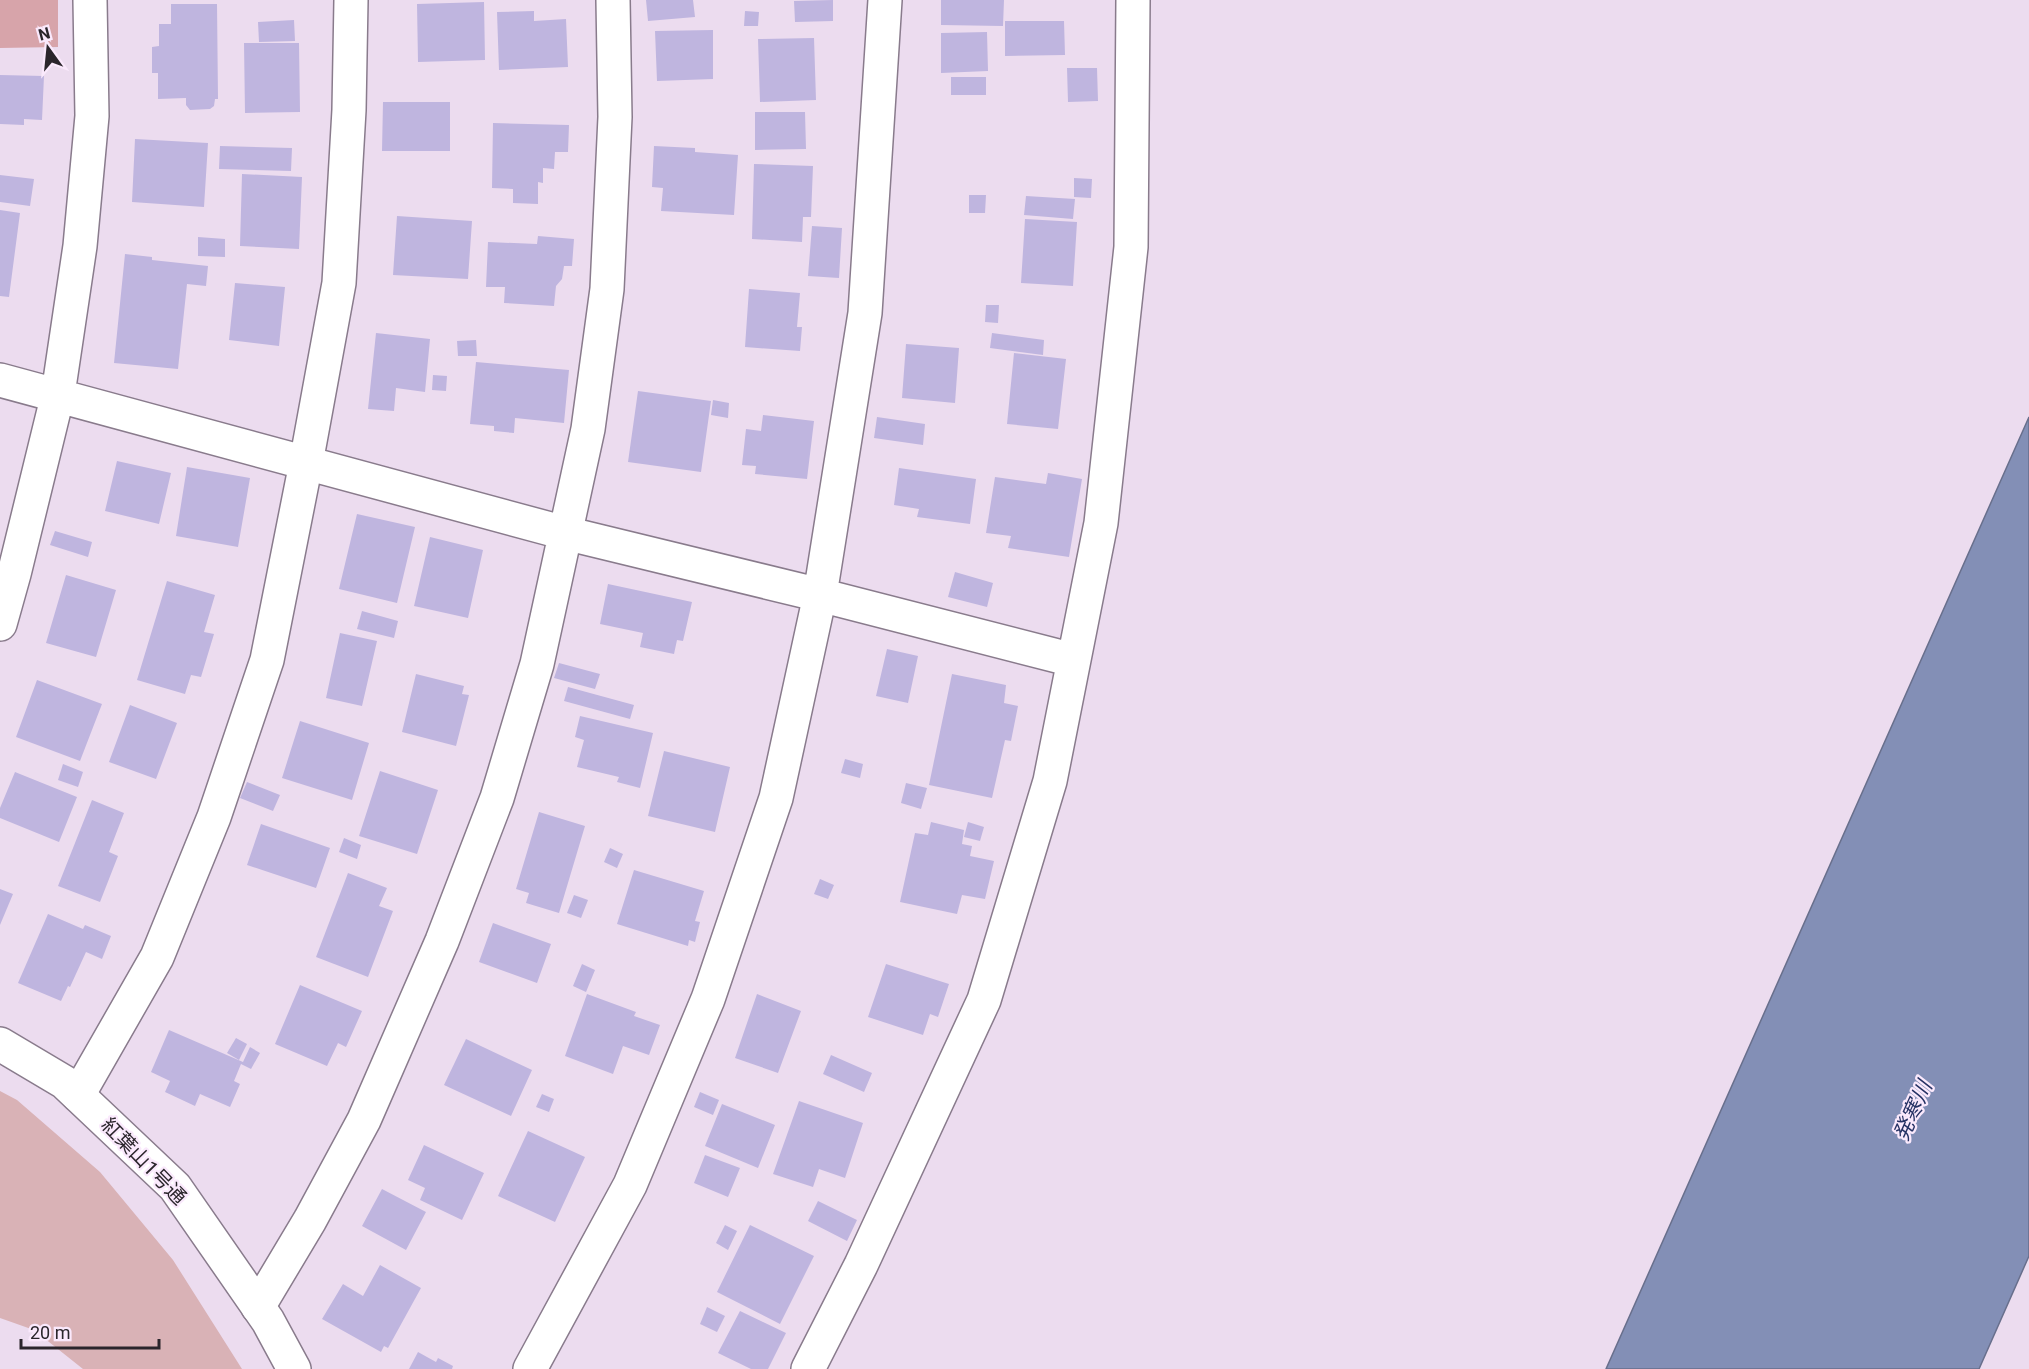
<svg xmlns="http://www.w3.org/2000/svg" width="2029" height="1369" viewBox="0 0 2029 1369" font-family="Roboto,'Noto Sans JP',sans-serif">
	<rect width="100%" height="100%" fill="#ecdcef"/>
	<path fill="#d9b2b6" d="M 0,1091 L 17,1100 L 100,1172 L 173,1260 L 242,1369 L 83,1369 L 34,1330 L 0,1318 Z"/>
	<path fill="#d7a4aa" d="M 0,0 L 58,0 L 58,47 L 0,48 Z"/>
	<path fill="#838fb6" stroke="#686f8c" stroke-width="1.5" d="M 2029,417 L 2029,1256 L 1979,1369 L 1606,1369 Z"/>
	<path fill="#bfb5df" d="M 646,0 L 693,0 L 695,17 L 648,21 Z
		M 833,0 L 833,21 L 795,22 L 794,1 Z
		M 941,0 L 1004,0 L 1003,26 L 941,25 Z
		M 484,2 L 485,60 L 418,62 L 417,4 Z
		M 171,4 L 217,4 L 218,99 L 215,99 L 214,106 L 210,109 L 190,110 L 186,105 L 186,98 L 158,99 L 158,73 L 152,73 L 152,47 L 159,46 L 159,24 L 171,24 Z
		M 534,11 L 534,21 L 566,19 L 568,67 L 499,70 L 497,12 Z
		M 745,11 L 759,12 L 758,26 L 744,26 Z
		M 294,20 L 295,41 L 259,42 L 258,22 Z
		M 1005,21 L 1064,21 L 1065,55 L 1005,56 Z
		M 713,30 L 713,79 L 657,81 L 655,31 Z
		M 987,32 L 988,71 L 941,73 L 941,33 Z
		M 814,38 L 816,100 L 760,102 L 758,39 Z
		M 244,43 L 299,43 L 300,112 L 245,113 Z
		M 1067,68 L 1097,68 L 1098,101 L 1068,102 Z
		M 0,75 L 44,76 L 42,120 L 24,119 L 24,125 L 0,124 Z
		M 951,77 L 986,77 L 986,95 L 951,95 Z
		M 383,102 L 450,102 L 450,151 L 382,151 Z
		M 755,112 L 805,112 L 806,149 L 755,150 Z
		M 493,123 L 569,125 L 568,152 L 555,152 L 554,169 L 543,168 L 543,183 L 538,182 L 538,204 L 513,203 L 513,189 L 492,188 Z
		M 135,139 L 208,143 L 204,207 L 132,202 Z
		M 220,146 L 292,148 L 291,171 L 219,169 Z
		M 654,146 L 695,148 L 695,152 L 738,155 L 734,215 L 661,211 L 663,188 L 652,187 Z
		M 754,164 L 813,166 L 811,217 L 803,217 L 802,242 L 752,239 Z
		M 242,174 L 302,177 L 299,249 L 240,246 Z
		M 0,175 L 34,179 L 30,206 L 0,202 Z
		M 1074,178 L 1092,179 L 1091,198 L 1074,197 Z
		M 969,195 L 986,195 L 985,213 L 969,213 Z
		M 1026,196 L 1075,199 L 1073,219 L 1024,215 Z
		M 0,210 L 20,213 L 9,297 L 0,296 Z
		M 397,216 L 472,221 L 468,279 L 393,275 Z
		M 1025,219 L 1077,222 L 1073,286 L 1021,283 Z
		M 812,226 L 842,228 L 839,278 L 808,276 Z
		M 538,236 L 574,239 L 572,266 L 564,266 L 562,279 L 556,286 L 554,306 L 504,303 L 505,287 L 486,287 L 488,242 L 537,244 Z
		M 198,237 L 225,239 L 225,257 L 198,256 Z
		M 125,254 L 152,257 L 152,260 L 208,266 L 206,286 L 187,284 L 178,369 L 114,363 Z
		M 235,283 L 285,287 L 279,346 L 229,340 Z
		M 749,289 L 800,293 L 797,327 L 802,327 L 800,351 L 745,347 Z
		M 986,305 L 999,305 L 998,323 L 985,322 Z
		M 376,333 L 430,339 L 425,392 L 396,388 L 394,411 L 368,409 Z
		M 992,333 L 1044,340 L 1043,355 L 990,348 Z
		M 476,340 L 477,356 L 458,356 L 457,341 Z
		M 906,344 L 959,348 L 955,403 L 902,398 Z
		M 1014,353 L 1066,359 L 1058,429 L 1007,424 Z
		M 476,362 L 569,370 L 564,423 L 515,418 L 514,433 L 494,431 L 494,426 L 470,424 Z
		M 433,375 L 447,376 L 446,391 L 432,390 Z
		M 638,391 L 711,401 L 701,472 L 628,462 Z
		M 713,400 L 729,403 L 728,418 L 711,415 Z
		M 763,415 L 814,421 L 807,479 L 755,474 L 756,466 L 742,465 L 746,429 L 761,431 Z
		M 877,417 L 925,424 L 923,445 L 874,438 Z
		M 117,461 L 171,473 L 159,524 L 105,511 Z
		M 187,467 L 250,478 L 238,547 L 176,536 Z
		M 899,468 L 976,479 L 970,524 L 917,517 L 919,509 L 894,505 Z
		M 1048,473 L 1082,479 L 1069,557 L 1008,548 L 1011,536 L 986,533 L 995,477 L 1046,484 Z
		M 357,514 L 415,527 L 397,603 L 339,589 Z
		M 55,531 L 92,542 L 88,557 L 50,545 Z
		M 430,537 L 483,550 L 468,618 L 414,606 Z
		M 955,572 L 993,583 L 987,607 L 948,597 Z
		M 66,575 L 116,590 L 96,657 L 46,643 Z
		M 167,581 L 215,595 L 204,632 L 214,634 L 201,677 L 191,675 L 185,694 L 137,680 Z
		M 608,584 L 692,602 L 683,641 L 677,640 L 674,654 L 640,647 L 643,633 L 600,624 Z
		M 362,611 L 398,621 L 394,638 L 357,629 Z
		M 340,633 L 377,641 L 362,706 L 326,698 Z
		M 887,649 L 918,656 L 908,703 L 876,696 Z
		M 559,663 L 600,674 L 595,689 L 554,678 Z
		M 416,674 L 464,686 L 462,694 L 469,695 L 456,746 L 402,732 Z
		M 952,674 L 1006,685 L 1004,703 L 1018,706 L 1011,741 L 1005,740 L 992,798 L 929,785 Z
		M 37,680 L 102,704 L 80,761 L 16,737 Z
		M 568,687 L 634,705 L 630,719 L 564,701 Z
		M 130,705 L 177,723 L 156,779 L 109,762 Z
		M 580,716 L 653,733 L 640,788 L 617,782 L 619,777 L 577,767 L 584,740 L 575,737 Z
		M 300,721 L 369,743 L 352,800 L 282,778 Z
		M 664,751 L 730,767 L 715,832 L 648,816 Z
		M 845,759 L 863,764 L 860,778 L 841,773 Z
		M 63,764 L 83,772 L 78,787 L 58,780 Z
		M 380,771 L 438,790 L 417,854 L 359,836 Z
		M 15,772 L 77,797 L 59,842 L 0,818 L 0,808 Z
		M 247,782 L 280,795 L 273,811 L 240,798 Z
		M 906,783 L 927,788 L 921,809 L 901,803 Z
		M 92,800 L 124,813 L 109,852 L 118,856 L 100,902 L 58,886 Z
		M 539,812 L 585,826 L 559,913 L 526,903 L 529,893 L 516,889 Z
		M 931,822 L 964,830 L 962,844 L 972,846 L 970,856 L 994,861 L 985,899 L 962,895 L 957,914 L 900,902 L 915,833 L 928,835 Z
		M 968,822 L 984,827 L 980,841 L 964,837 Z
		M 261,824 L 330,848 L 316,888 L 247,865 Z
		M 344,838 L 361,845 L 357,859 L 339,852 Z
		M 610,848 L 623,854 L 617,868 L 604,862 Z
		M 634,870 L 704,891 L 695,921 L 700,922 L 695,942 L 689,940 L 688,946 L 617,924 Z
		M 348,873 L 387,888 L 379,906 L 393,911 L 368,977 L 316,957 Z
		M 820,879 L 834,885 L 828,899 L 814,894 Z
		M 0,889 L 13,894 L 0,925 Z
		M 574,895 L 588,900 L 581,918 L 567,913 Z
		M 48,914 L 83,929 L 85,925 L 111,936 L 102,959 L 86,952 L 70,987 L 68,986 L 61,1001 L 18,983 Z
		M 493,923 L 551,944 L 537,983 L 479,962 Z
		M 582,964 L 595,970 L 586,992 L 573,986 Z
		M 886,964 L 949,984 L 938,1017 L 930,1014 L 923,1035 L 868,1017 Z
		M 300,985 L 362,1011 L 346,1047 L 338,1043 L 327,1066 L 275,1044 Z
		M 587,994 L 636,1012 L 634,1016 L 660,1025 L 649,1055 L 623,1046 L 613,1074 L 565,1056 Z
		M 757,994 L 801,1011 L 778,1073 L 735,1058 Z
		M 169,1030 L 243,1062 L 250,1047 L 260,1053 L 251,1069 L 241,1064 L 234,1081 L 240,1084 L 230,1107 L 200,1094 L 195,1106 L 165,1092 L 170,1081 L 151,1072 Z
		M 236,1038 L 247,1044 L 239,1060 L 227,1053 Z
		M 466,1039 L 532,1070 L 511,1116 L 444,1085 Z
		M 831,1055 L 872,1073 L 864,1092 L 823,1074 Z
		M 700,1092 L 719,1100 L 713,1115 L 694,1107 Z
		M 542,1094 L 554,1099 L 549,1112 L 536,1107 Z
		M 799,1101 L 863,1123 L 845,1178 L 819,1169 L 813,1187 L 773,1174 Z
		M 722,1104 L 775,1125 L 758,1168 L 705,1146 Z
		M 528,1131 L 585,1157 L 555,1222 L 498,1196 Z
		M 424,1145 L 484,1173 L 462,1220 L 420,1200 L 425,1188 L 408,1180 Z
		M 705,1155 L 740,1168 L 728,1197 L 694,1183 Z
		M 382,1189 L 426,1212 L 406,1250 L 362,1226 Z
		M 818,1201 L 857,1220 L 847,1241 L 808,1221 Z
		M 725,1225 L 737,1231 L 728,1250 L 716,1243 Z
		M 750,1225 L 814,1256 L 780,1324 L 717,1292 Z
		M 380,1265 L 421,1288 L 388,1348 L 384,1346 L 381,1352 L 322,1319 L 343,1284 L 363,1296 Z
		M 707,1307 L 725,1316 L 717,1332 L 700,1324 Z
		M 740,1311 L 786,1333 L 768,1369 L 751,1369 L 718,1353 Z
		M 418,1352 L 436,1362 L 438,1358 L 453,1366 L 452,1369 L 409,1369 Z"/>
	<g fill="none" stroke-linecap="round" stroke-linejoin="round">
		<g stroke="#897b8c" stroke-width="36">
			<path id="minor" d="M 0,380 L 565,533 L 820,595 L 1073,660
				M 0,624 L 14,574 L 58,394 L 80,246 L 92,116 L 90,0
				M 78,1095 L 157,957 L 214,817 L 267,660 L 306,463 L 339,283 L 349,110 L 351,0
				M 258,1307 L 310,1220 L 364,1120 L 442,941 L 497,798 L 537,664 L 588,429 L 607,289 L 615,117 L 613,0
				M 530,1369 L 630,1185 L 708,999 L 776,798 L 820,595 L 865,313 L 885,0
				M 808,1369 L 861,1265 L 984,1000 L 1050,781 L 1101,523 L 1131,247 L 1133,0"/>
		</g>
		<g stroke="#897b8c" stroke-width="36">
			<path id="tertiary" d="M 0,1044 L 64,1082 L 175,1187 L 268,1321 L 294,1369"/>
		</g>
		<use href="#minor" stroke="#fff" stroke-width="33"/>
		<use href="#tertiary" stroke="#fff" stroke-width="33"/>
	</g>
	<g text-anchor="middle" stroke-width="4.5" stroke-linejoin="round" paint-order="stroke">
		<g font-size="20" fill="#2a252b" stroke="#fae9fc">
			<text transform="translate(144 1161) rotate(46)" y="7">紅葉山1号通</text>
		</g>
		<g font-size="21" font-style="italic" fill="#263264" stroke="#fae9fc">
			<text transform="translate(1913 1111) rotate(-66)" y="7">発寒川</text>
		</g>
	</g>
	<g transform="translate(48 48) rotate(345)" stroke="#fae9fc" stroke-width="4.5" paint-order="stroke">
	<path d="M0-4.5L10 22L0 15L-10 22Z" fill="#2a252b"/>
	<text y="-9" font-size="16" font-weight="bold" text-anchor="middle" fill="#2a252b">N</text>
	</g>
	<path d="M21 1339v9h138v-9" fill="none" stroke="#2a252b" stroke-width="3"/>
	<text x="30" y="1339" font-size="18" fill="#2a252b" stroke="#fae9fc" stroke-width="4.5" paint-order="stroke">20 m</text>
</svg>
